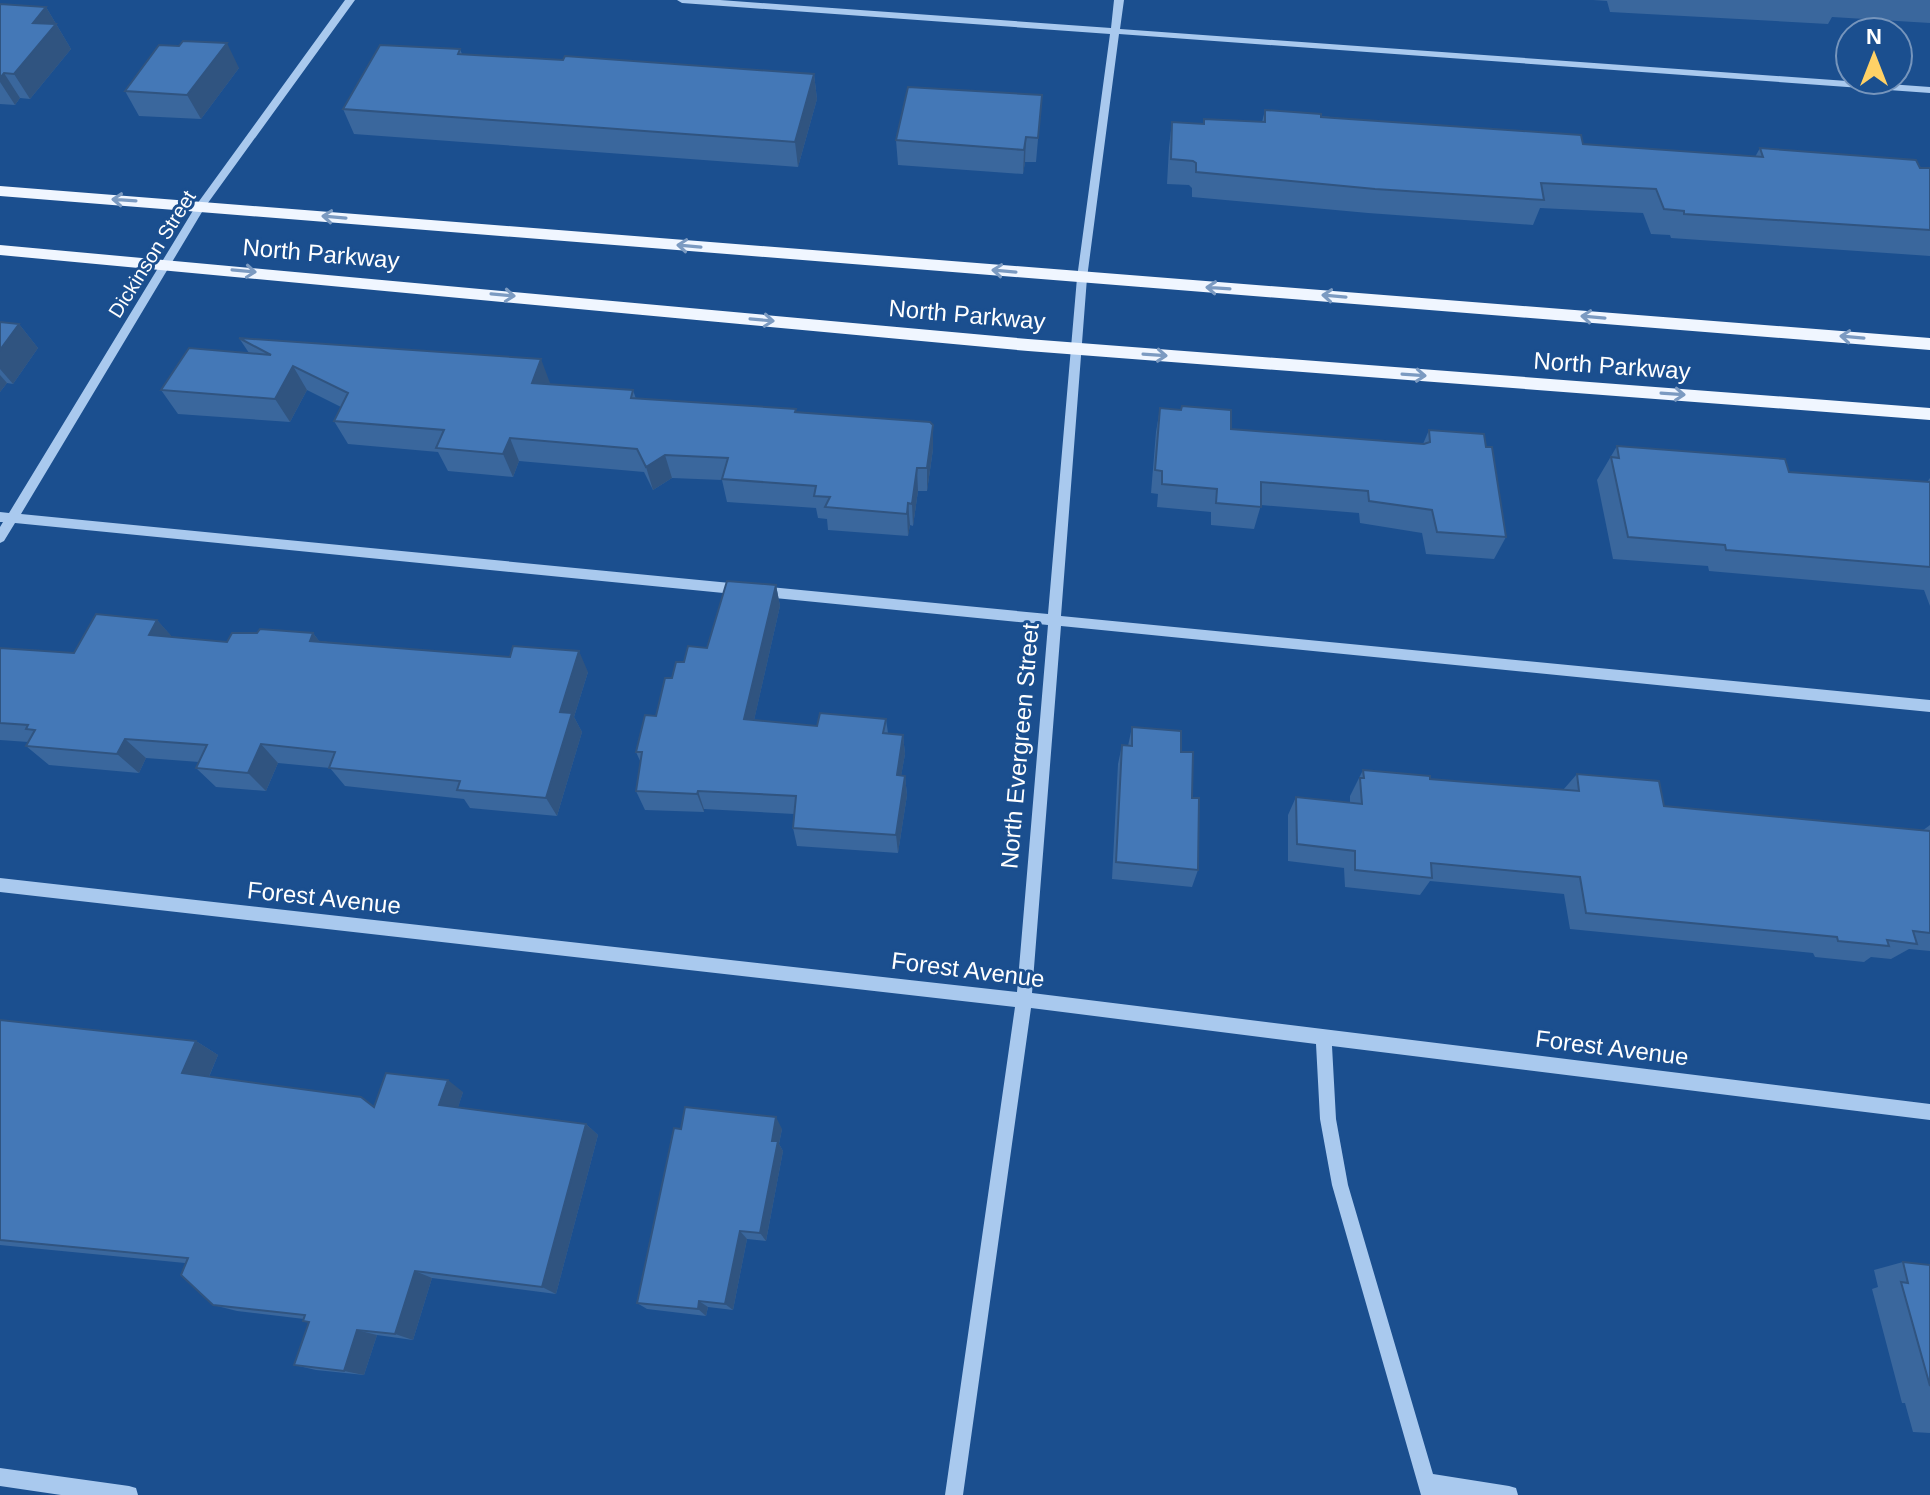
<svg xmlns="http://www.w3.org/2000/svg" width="1930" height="1495" viewBox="0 0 1930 1495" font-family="Arial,sans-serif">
	<rect width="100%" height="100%" fill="#1b4f8f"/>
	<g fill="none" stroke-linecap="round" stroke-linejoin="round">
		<path fill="#a9c9ee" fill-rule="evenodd" d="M 345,0 L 355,0 L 205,207 L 21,514 L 1048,614 L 1077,278 L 1110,34 L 682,3 L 677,0 L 720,0 L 1111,28 L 1114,0 L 1124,0 L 1120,29 L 1930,87 L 1930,93 L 1119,34 L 1087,278 L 1061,616 L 1930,700 L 1930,712 L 1061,626 L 1032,993 L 1930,1104 L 1930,1120 L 1332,1046 L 1336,1119 L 1348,1185 L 1433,1474 L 1509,1486 L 1516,1488 L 1518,1495 L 1421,1495 L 1332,1185 L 1320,1119 L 1316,1044 L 1031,1008 L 963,1495 L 945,1495 L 1015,1007 L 0,892 L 0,878 L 1017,992 L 1048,625 L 15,523 L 4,541 L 0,543 L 0,527 L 3,522 L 0,522 L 0,512 L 9,513 L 197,204 Z
			M 0,1468 L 129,1486 L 136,1488 L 138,1495 L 61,1495 L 0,1486 Z"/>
		<path fill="#f0f6ff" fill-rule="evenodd" d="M 0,186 L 1930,338 L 1930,350 L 0,196 Z
			M 0,245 L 1028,339 L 1930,408 L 1930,420 L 1028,351 L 0,255 Z"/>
	</g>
	<path fill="#3a679d" d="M 1593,0 L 1930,0 L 1930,23 L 1832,17 L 1828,24 L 1610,12 L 1607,1 Z
		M 0,4 L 46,7 L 71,49 L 30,99 L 20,98 L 15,105 L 0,104 Z
		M 179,46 L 239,68 L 201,119 L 139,116 L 125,91 Z
		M 460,49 L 462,54 L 814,74 L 817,99 L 798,167 L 354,134 L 343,109 Z
		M 1042,95 L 1036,162 L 1025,162 L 1023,174 L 898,165 L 896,140 Z
		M 1265,110 L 1583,144 L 1755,157 L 1760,148 L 1930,168 L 1930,256 L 1671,238 L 1670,235 L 1651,234 L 1643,213 L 1540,208 L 1533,225 L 1368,213 L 1192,197 L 1192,188 L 1189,185 L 1167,184 L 1169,147 L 1172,122 L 1203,124 L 1262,122 Z
		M 0,322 L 19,324 L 38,348 L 13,384 L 7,383 L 0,392 Z
		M 239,338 L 550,383 L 550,384 L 633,390 L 636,399 L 796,412 L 933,449 L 927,491 L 918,491 L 913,526 L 910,525 L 908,536 L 828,530 L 827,519 L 818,518 L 816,508 L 727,502 L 722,480 L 672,478 L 653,490 L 644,472 L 519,461 L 513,477 L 448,471 L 438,452 L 348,444 L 334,421 L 341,407 L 307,390 L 290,422 L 178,414 L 161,390 L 249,353 Z
		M 1160,408 L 1231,429 L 1423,444 L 1429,430 L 1486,447 L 1506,537 L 1494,559 L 1426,554 L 1422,533 L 1360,523 L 1359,513 L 1261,505 L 1254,529 L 1211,525 L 1211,512 L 1157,507 L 1158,494 L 1151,493 L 1156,432 Z
		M 1617,446 L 1789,472 L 1927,482 L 1930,478 L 1930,606 L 1924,590 L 1709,571 L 1708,566 L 1613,559 L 1597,480 Z
		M 776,585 L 780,606 L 754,720 L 817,726 L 886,719 L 888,733 L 903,735 L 905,754 L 901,776 L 905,776 L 907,795 L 898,853 L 797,846 L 793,828 L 794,814 L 704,809 L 704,812 L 645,810 L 636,791 L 641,763 L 636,752 L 684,662 L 707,648 Z
		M 157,620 L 172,637 L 227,642 L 313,633 L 319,641 L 588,672 L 574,717 L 582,732 L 557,816 L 470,808 L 464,799 L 345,786 L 330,768 L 278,763 L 266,791 L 216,787 L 196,768 L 199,762 L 146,758 L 139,773 L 49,765 L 26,746 L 28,742 L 0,740 L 0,648 L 74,653 Z
		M 1132,727 L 1181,752 L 1192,798 L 1198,870 L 1192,887 L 1112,879 L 1118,764 L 1122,745 L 1128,746 Z
		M 1363,770 L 1430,779 L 1563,790 L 1577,774 L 1664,806 L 1922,831 L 1930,825 L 1930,951 L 1909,949 L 1891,959 L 1871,957 L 1864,962 L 1815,957 L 1813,953 L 1570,929 L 1564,894 L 1430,881 L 1420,895 L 1345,887 L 1344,868 L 1288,861 L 1288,815 L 1296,797 L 1350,803 L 1350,796 Z
		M 0,1020 L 196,1041 L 218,1055 L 209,1077 L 375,1106 L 463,1092 L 458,1107 L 586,1124 L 598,1135 L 556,1294 L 432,1278 L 413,1340 L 377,1335 L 364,1375 L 316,1370 L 294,1365 L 309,1322 L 304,1319 L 237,1311 L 213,1305 L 185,1263 L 0,1245 Z
		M 681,1129 L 782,1129 L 779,1144 L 783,1151 L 766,1241 L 747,1239 L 733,1310 L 708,1307 L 706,1316 L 647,1309 L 637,1303 Z
		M 1903,1262 L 1930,1265 L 1930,1433 L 1913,1432 L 1905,1403 L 1902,1403 L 1872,1289 L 1878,1287 L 1874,1270 Z"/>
	<path fill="#305480" d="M 46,7 L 71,49 L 30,99 L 14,74 L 33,23 Z
		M 227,43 L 239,68 L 201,119 L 187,95 Z
		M 4,73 L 20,98 L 15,105 L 0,82 L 0,78 Z
		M 814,74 L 817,99 L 798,167 L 795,142 Z
		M 1026,137 L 1025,162 L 1023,174 L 1024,150 Z
		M 19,324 L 38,348 L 13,384 L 0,369 L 0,350 Z
		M 541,359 L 550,383 L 541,406 L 532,383 Z
		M 293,366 L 307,390 L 290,422 L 275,399 Z
		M 0,375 L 7,383 L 0,392 Z
		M 933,425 L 933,449 L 927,491 L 927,468 Z
		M 510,438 L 519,461 L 513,477 L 503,454 Z
		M 665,455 L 672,478 L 653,490 L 646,467 Z
		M 917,468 L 918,491 L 913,526 L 912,504 Z
		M 908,503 L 910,525 L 908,536 L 907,514 Z
		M 776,585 L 780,606 L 750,738 L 744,719 Z
		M 157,620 L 176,641 L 149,635 Z
		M 313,633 L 329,654 L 310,641 Z
		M 579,651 L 588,672 L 574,717 L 582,732 L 557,816 L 546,798 L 560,712 Z
		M 903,735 L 905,754 L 898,794 L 897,775 Z
		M 125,739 L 146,758 L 139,773 L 117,754 Z
		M 261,744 L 278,763 L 266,791 L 248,773 Z
		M 905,776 L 907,795 L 898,853 L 896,835 Z
		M 698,791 L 704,809 L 704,812 L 697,794 Z
		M 196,1041 L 218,1055 L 205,1086 L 182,1073 Z
		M 448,1080 L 463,1092 L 455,1117 L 439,1105 Z
		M 776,1117 L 782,1129 L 779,1144 L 783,1151 L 766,1241 L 760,1233 Z
		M 586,1124 L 598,1135 L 556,1294 L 542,1287 Z
		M 740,1231 L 747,1239 L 733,1310 L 725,1304 Z
		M 415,1271 L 432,1278 L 413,1340 L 395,1334 Z
		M 699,1301 L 708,1307 L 706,1316 L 698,1309 Z
		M 357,1330 L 377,1335 L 364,1375 L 344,1371 Z"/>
	<path fill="#4478b7" stroke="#305480" stroke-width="2" d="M 0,4 L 46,7 L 33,23 L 56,24 L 14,74 L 4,73 L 0,78 Z
		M 183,41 L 227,43 L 187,95 L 125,91 L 159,45 L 179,46 Z
		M 380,45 L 460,49 L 458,54 L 563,60 L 565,56 L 814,74 L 795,142 L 343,109 Z
		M 908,87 L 1042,95 L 1038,138 L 1026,137 L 1024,150 L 896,140 Z
		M 1265,110 L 1321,114 L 1321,117 L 1581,135 L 1583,144 L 1763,157 L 1760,148 L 1916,160 L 1920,168 L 1930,168 L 1930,230 L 1684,214 L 1684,211 L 1664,209 L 1656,189 L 1541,183 L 1544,200 L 1375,189 L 1196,172 L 1196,163 L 1193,161 L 1171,159 L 1172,122 L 1204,124 L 1204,119 L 1265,122 Z
		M 0,322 L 19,324 L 0,350 Z
		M 239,338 L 541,359 L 532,383 L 633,390 L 631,398 L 796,409 L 795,412 L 930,422 L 933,425 L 927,468 L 917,468 L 912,504 L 908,503 L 907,514 L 825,507 L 830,497 L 814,496 L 816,486 L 722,479 L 728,458 L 665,455 L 646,467 L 637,449 L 510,438 L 503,454 L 436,448 L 444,430 L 334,421 L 348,393 L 293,366 L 275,399 L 161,390 L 189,348 L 271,355 Z
		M 1182,406 L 1231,410 L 1231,429 L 1424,444 L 1430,442 L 1429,430 L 1484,434 L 1486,447 L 1492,447 L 1506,537 L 1437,532 L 1432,510 L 1369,501 L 1368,491 L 1261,482 L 1261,507 L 1216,503 L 1217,489 L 1162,484 L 1162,471 L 1155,470 L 1160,408 L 1181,410 Z
		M 1617,446 L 1785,459 L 1789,472 L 1930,482 L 1930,567 L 1726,550 L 1725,545 L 1628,537 L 1611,457 L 1619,458 Z
		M 727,581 L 776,585 L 744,719 L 817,726 L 820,713 L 886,719 L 883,733 L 903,735 L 897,775 L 905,776 L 896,835 L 793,828 L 796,796 L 698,791 L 697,794 L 636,791 L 642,752 L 636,752 L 645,715 L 656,716 L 665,678 L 672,678 L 676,662 L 684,662 L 688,646 L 707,648 Z
		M 96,614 L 157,620 L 149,635 L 227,642 L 232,633 L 257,633 L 260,629 L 313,633 L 310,641 L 510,657 L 513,646 L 579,651 L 560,712 L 572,713 L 546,798 L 457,790 L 460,781 L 329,768 L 335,752 L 261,744 L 248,773 L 196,768 L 207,745 L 125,739 L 117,754 L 26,746 L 35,730 L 26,729 L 28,725 L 0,723 L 0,648 L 74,653 Z
		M 1132,727 L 1181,731 L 1181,752 L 1193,752 L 1192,798 L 1199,798 L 1198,870 L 1116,862 L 1122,745 L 1132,746 Z
		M 1363,770 L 1430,776 L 1430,779 L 1579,791 L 1577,774 L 1659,781 L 1664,806 L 1930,831 L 1930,933 L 1913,931 L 1917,944 L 1887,940 L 1889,946 L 1838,941 L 1837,937 L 1586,913 L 1580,877 L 1431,863 L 1432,878 L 1355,870 L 1355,851 L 1297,844 L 1296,797 L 1362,804 L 1360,778 L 1364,778 Z
		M 0,1020 L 196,1041 L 182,1073 L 361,1097 L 374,1107 L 386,1073 L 448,1080 L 439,1105 L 586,1124 L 542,1287 L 415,1271 L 395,1334 L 357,1330 L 344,1371 L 294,1365 L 309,1322 L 303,1321 L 305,1315 L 213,1305 L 181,1275 L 188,1258 L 0,1240 Z
		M 685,1107 L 776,1117 L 772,1141 L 778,1141 L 760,1233 L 740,1231 L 725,1304 L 699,1301 L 698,1309 L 637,1303 L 674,1128 L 681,1129 Z
		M 1903,1262 L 1930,1265 L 1930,1386 L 1901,1282 L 1908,1283 Z"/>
	<defs><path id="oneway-shaft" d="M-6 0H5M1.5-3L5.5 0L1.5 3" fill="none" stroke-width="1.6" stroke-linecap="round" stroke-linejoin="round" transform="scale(2)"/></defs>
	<g stroke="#7b9ac1">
		<use href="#oneway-shaft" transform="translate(124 200) rotate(-176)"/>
		<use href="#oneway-shaft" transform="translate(334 217) rotate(-175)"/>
		<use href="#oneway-shaft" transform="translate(689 246) rotate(-175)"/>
		<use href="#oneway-shaft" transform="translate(244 271) rotate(5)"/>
		<use href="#oneway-shaft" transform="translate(1004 271) rotate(-175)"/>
		<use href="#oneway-shaft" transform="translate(1218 288) rotate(-176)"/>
		<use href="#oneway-shaft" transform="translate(503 295) rotate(5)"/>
		<use href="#oneway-shaft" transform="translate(1334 296) rotate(-175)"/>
		<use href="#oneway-shaft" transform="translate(1593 317) rotate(-175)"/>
		<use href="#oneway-shaft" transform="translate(762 320) rotate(5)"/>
		<use href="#oneway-shaft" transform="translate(1852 337) rotate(-175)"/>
		<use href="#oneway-shaft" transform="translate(1155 355) rotate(4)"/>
		<use href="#oneway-shaft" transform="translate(1414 375) rotate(4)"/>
		<use href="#oneway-shaft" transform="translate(1673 394) rotate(4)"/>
	</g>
	<g text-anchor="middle" stroke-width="6" stroke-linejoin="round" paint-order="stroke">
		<g font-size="20" fill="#fff" stroke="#1b4f8f">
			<text transform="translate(152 254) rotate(-58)" y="7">Dickinson Street</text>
		</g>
		<g font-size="24" fill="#fff" stroke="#1b4f8f">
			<text transform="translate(321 254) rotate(5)" y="8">North Parkway</text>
			<text transform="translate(967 315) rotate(5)" y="8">North Parkway</text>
			<text transform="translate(1612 366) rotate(4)" y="8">North Parkway</text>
			<text transform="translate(1020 746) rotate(-85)" y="8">North Evergreen Street</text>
			<text transform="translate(324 898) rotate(6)" y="8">Forest Avenue</text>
			<text transform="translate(968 970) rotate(7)" y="8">Forest Avenue</text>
			<text transform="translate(1612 1048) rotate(7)" y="8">Forest Avenue</text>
		</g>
	</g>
	<g transform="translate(1874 56)"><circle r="38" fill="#1b4f8f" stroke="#7695bc" stroke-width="2"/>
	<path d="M0-6L14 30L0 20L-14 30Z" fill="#ffd166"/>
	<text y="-12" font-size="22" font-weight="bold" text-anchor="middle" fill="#ffffff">N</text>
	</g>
</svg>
